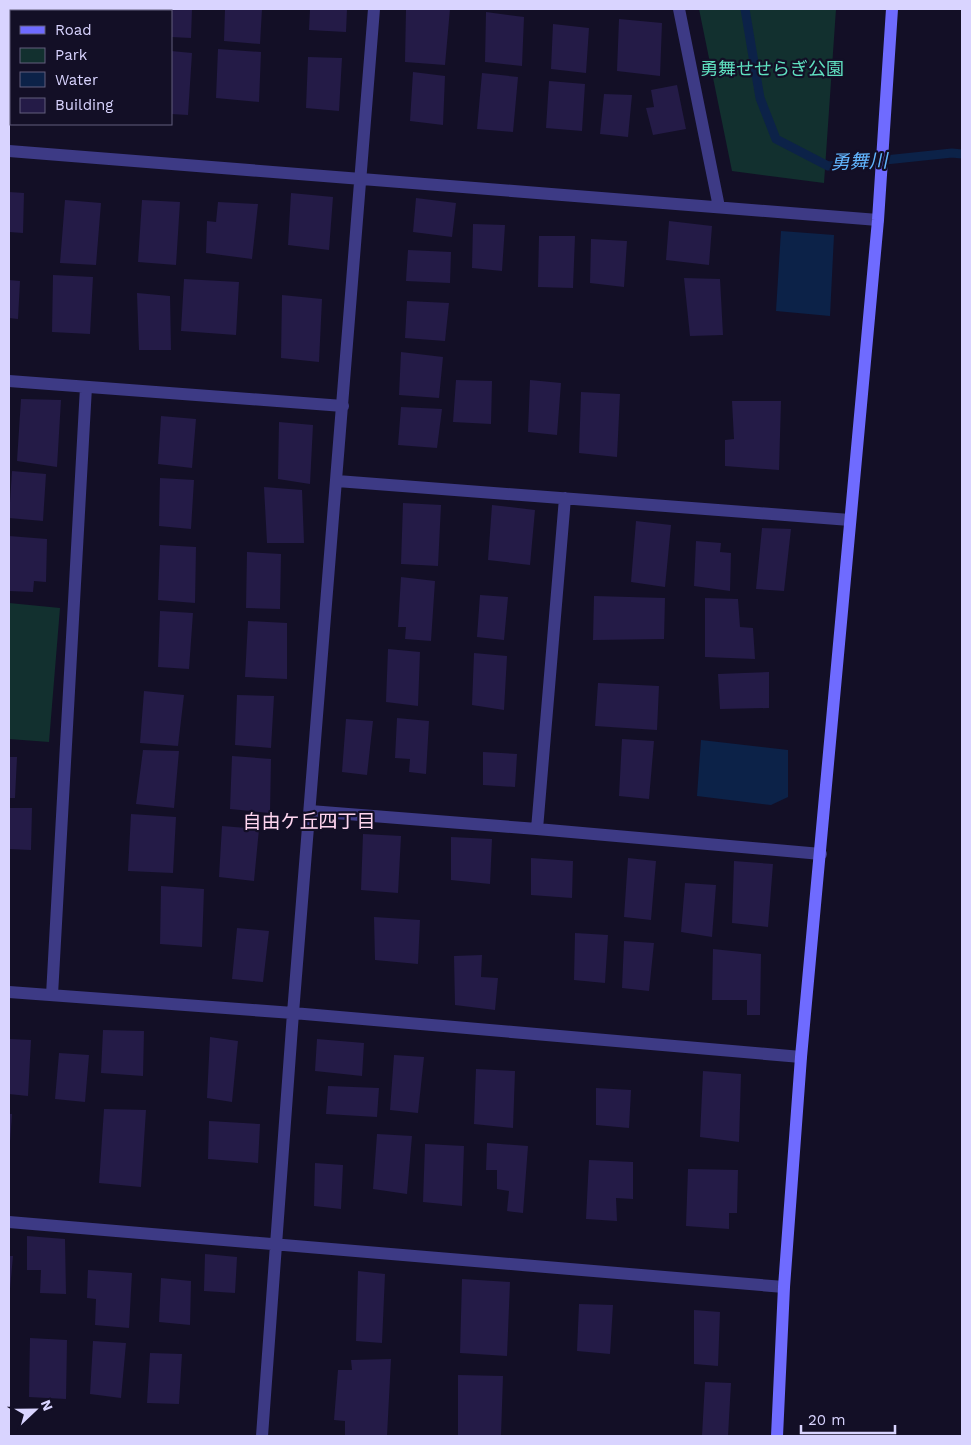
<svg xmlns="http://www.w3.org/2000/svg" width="971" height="1445" viewBox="0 0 971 1445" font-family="'Work Sans','Noto Sans JP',sans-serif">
	<rect width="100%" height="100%" fill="#130f26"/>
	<path fill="#12302f" d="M 699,9 L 836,9 L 824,183 L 732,171 Z
		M 9,603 L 60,608 L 49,742 L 9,739 Z"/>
	<path fill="#0c2248" d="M 781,231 L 834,235 L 830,316 L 776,311 Z
		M 701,740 L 788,750 L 788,797 L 771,805 L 697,796 Z"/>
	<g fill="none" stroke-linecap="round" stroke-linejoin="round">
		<path stroke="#0c2248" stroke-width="9" d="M 745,9 L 760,98 L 776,139 L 828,166 L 952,153 L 962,154"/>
	</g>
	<path fill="#241b47" d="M 9,9 L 41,9 L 41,11 L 11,11 L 11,22 L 9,22 Z
		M 73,9 L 106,9 L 106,11 L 73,11 Z
		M 151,9 L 192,9 L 191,38 L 171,37 L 171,11 L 151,11 Z
		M 225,9 L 262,9 L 260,44 L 224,41 Z
		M 310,9 L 347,9 L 346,32 L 309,30 Z
		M 406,9 L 450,9 L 445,65 L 405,62 Z
		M 486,12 L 524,17 L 522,66 L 485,62 Z
		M 619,19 L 662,23 L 660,76 L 617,71 Z
		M 553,24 L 589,28 L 586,73 L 551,69 Z
		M 9,34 L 11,35 L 11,97 L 9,97 Z
		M 218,49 L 261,52 L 259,102 L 216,98 Z
		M 171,51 L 192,53 L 188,115 L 171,114 Z
		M 308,57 L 342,58 L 339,111 L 306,108 Z
		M 413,72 L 445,76 L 443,125 L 410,121 Z
		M 482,73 L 518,77 L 513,132 L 477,129 Z
		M 549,81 L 585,84 L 582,131 L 546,128 Z
		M 677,85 L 686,129 L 653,135 L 646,108 L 654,107 L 651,90 Z
		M 604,94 L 632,95 L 628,137 L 600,134 Z
		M 9,192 L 24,193 L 23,233 L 9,232 Z
		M 291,193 L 333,197 L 329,250 L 288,245 Z
		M 416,198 L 456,203 L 452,237 L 413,232 Z
		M 65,200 L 101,203 L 96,265 L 60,263 Z
		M 142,200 L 180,202 L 176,265 L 138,262 Z
		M 218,202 L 258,204 L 252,259 L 206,253 L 207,221 L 216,222 Z
		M 669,221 L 712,226 L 709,265 L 666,260 Z
		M 473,224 L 505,225 L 502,271 L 472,268 Z
		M 539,236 L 575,236 L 573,288 L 538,287 Z
		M 591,239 L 627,241 L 624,287 L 590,283 Z
		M 408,250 L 451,252 L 450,283 L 406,281 Z
		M 53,275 L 93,277 L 90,334 L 52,332 Z
		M 684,278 L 720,279 L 723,335 L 690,336 Z
		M 184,279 L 239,282 L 236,335 L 181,331 Z
		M 9,280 L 20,281 L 18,319 L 9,318 Z
		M 137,293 L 170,296 L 171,350 L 139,350 Z
		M 282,295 L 322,299 L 319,362 L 281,358 Z
		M 407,301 L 449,303 L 445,341 L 405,338 Z
		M 401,352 L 443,357 L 439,398 L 399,395 Z
		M 456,380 L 492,381 L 491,424 L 453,422 Z
		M 530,380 L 561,383 L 557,435 L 528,432 Z
		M 581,392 L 620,394 L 617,457 L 579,453 Z
		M 21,399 L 61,400 L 57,467 L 17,461 Z
		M 732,401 L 781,401 L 779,470 L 725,466 L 725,440 L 734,439 Z
		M 401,407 L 442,409 L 437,448 L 398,445 Z
		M 161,416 L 196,419 L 192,468 L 158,464 Z
		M 279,422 L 313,425 L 310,484 L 278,479 Z
		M 12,471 L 46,474 L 43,521 L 9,518 Z
		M 160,478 L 194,480 L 191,529 L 159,526 Z
		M 264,487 L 302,490 L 304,543 L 267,543 Z
		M 403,503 L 441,505 L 438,566 L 401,564 Z
		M 492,505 L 535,510 L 530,565 L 488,560 Z
		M 636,521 L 671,525 L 665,587 L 631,582 Z
		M 762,528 L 791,529 L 784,591 L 756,589 Z
		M 9,536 L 47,539 L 46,582 L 34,581 L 33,592 L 9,591 Z
		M 696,541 L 721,543 L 720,552 L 731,553 L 730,591 L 694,586 Z
		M 160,545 L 196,547 L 195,603 L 158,600 Z
		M 247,552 L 281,554 L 280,609 L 246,608 Z
		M 401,577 L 435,581 L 431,641 L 405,639 L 406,627 L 398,627 Z
		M 480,595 L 508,597 L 504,640 L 477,637 Z
		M 594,596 L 665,598 L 664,639 L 593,640 Z
		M 705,598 L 738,599 L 740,627 L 753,628 L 755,659 L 705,657 Z
		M 160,611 L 193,613 L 189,669 L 158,667 Z
		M 248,621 L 287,623 L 287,679 L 245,677 Z
		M 388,649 L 420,652 L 418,706 L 386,702 Z
		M 474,653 L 507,656 L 504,710 L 472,705 Z
		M 769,672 L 769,708 L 720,709 L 718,674 Z
		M 598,683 L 659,686 L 657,730 L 595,726 Z
		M 144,691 L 184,695 L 178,746 L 140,743 Z
		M 237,695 L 274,696 L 271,748 L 235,745 Z
		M 397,718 L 429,721 L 426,774 L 409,772 L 410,759 L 395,758 Z
		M 346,719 L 373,721 L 367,775 L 342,772 Z
		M 622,739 L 654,741 L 649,799 L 619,796 Z
		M 143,750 L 179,751 L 174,808 L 136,804 Z
		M 483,752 L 517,754 L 515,787 L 483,785 Z
		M 232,756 L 271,759 L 270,813 L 230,809 Z
		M 9,757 L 17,757 L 15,798 L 9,798 Z
		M 9,808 L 32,808 L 31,850 L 9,849 Z
		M 131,814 L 176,817 L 173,873 L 128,871 Z
		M 222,826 L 259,829 L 254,881 L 219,877 Z
		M 363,834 L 401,836 L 398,893 L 361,890 Z
		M 451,837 L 492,839 L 490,884 L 451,880 Z
		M 531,858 L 573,861 L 572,898 L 531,895 Z
		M 628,858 L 656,861 L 651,920 L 624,917 Z
		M 734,861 L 773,864 L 768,927 L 732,923 Z
		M 685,883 L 716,885 L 712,937 L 681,932 Z
		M 161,886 L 204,889 L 202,947 L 160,944 Z
		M 374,917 L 420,920 L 418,964 L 375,960 Z
		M 237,928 L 269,931 L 263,982 L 232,979 Z
		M 575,933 L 608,935 L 605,983 L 574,980 Z
		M 624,941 L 654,943 L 649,991 L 622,988 Z
		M 713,949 L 761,954 L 760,1015 L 747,1015 L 747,1000 L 712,1000 Z
		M 482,955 L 481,977 L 498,978 L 495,1010 L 455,1005 L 454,956 Z
		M 103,1030 L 144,1031 L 143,1076 L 101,1073 Z
		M 210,1037 L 238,1041 L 232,1102 L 207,1098 Z
		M 9,1039 L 31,1040 L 28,1096 L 9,1094 Z
		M 317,1039 L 364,1043 L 362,1076 L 315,1071 Z
		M 59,1053 L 89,1055 L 85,1102 L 55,1099 Z
		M 394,1055 L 424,1057 L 418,1113 L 390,1110 Z
		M 476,1069 L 515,1071 L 513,1128 L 474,1124 Z
		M 703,1071 L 741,1074 L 739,1142 L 700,1137 Z
		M 328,1086 L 379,1088 L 377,1117 L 326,1114 Z
		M 596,1088 L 631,1090 L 629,1128 L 596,1125 Z
		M 104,1109 L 146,1110 L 141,1187 L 99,1183 Z
		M 9,1114 L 12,1114 L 10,1142 L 9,1142 Z
		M 209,1121 L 260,1124 L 258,1163 L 208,1159 Z
		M 377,1134 L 412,1136 L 407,1194 L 373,1189 Z
		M 487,1143 L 528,1146 L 523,1213 L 507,1211 L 509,1191 L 497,1189 L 497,1170 L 486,1170 Z
		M 425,1144 L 464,1146 L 462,1206 L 423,1202 Z
		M 589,1160 L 633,1162 L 633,1199 L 616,1198 L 617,1221 L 586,1219 Z
		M 315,1163 L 343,1165 L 341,1209 L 314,1206 Z
		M 688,1169 L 738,1170 L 737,1213 L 729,1213 L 729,1229 L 686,1226 Z
		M 27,1236 L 65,1239 L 66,1294 L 40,1293 L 41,1270 L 27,1270 Z
		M 205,1254 L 237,1257 L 235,1293 L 204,1291 Z
		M 9,1256 L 13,1256 L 10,1289 L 9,1289 Z
		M 88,1270 L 132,1273 L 129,1328 L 95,1325 L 96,1299 L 87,1298 Z
		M 358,1271 L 385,1274 L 382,1343 L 356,1341 Z
		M 161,1278 L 191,1281 L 190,1325 L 159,1322 Z
		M 462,1279 L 510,1282 L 507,1356 L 460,1353 Z
		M 579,1304 L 613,1305 L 610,1354 L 577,1351 Z
		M 694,1310 L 720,1312 L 718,1366 L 694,1364 Z
		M 30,1338 L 67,1340 L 66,1399 L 29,1397 Z
		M 93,1341 L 126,1343 L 121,1398 L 90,1394 Z
		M 150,1353 L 182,1354 L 179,1404 L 147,1403 Z
		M 391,1359 L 387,1436 L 345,1435 L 345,1421 L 334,1420 L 338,1370 L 352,1370 L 351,1360 Z
		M 458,1375 L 503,1376 L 501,1436 L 458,1436 Z
		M 705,1382 L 731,1383 L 728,1436 L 702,1436 Z"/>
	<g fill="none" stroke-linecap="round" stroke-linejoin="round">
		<path stroke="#3d3a85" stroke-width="12" d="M 679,9 L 719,207
			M 9,151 L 878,220
			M 9,381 L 343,406
			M 337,481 L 850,520
			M 310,811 L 537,829 L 821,854
			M 537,829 L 565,498
			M 9,992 L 293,1013 L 801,1057
			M 52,995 L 86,387
			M 9,1222 L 784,1287
			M 262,1436 L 293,1013 L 374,9"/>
		<path stroke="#6f6bff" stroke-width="12" d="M 777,1436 L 784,1287 L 801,1057 L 878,220 L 892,9"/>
	</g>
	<g text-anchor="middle" stroke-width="4.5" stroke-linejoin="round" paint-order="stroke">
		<g font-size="18" fill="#5fe0c0" stroke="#130f26">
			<text x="772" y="75">勇舞せせらぎ公園</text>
		</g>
		<g font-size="19" font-style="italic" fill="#62b6ff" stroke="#130f26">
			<text transform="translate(859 161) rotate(-2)" y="7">勇舞川</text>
		</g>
		<g font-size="19" fill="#ffd6f0" stroke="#130f26">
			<text x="309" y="828">自由ケ丘四丁目</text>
		</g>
	</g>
	<rect width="971" height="1445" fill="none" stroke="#d9d4ff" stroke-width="20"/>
	<rect x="10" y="10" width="162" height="115" fill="#130f26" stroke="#625e7d"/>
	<rect x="20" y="26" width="25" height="8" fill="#6f6bff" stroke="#625e7d"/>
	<text x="55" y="35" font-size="15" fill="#d9d4ff">Road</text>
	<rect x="20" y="48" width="25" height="15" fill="#12302f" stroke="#625e7d"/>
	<text x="55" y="60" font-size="15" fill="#d9d4ff">Park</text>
	<rect x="20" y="72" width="25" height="15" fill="#0c2248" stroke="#625e7d"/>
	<text x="55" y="85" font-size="15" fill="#d9d4ff">Water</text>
	<rect x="20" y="98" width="25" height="15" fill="#241b47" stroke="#625e7d"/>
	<text x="55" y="110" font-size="15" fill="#d9d4ff">Building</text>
	<g transform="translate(35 1410) rotate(68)" stroke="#130f26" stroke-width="4" paint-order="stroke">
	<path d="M0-4L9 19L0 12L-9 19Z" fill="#d9d4ff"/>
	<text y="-8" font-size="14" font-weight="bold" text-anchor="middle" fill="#d9d4ff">N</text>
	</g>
	<path d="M801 1425v8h94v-8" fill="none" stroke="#d9d4ff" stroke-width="2.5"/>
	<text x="808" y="1425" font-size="15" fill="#d9d4ff" stroke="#130f26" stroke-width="4" paint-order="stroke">20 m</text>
</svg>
